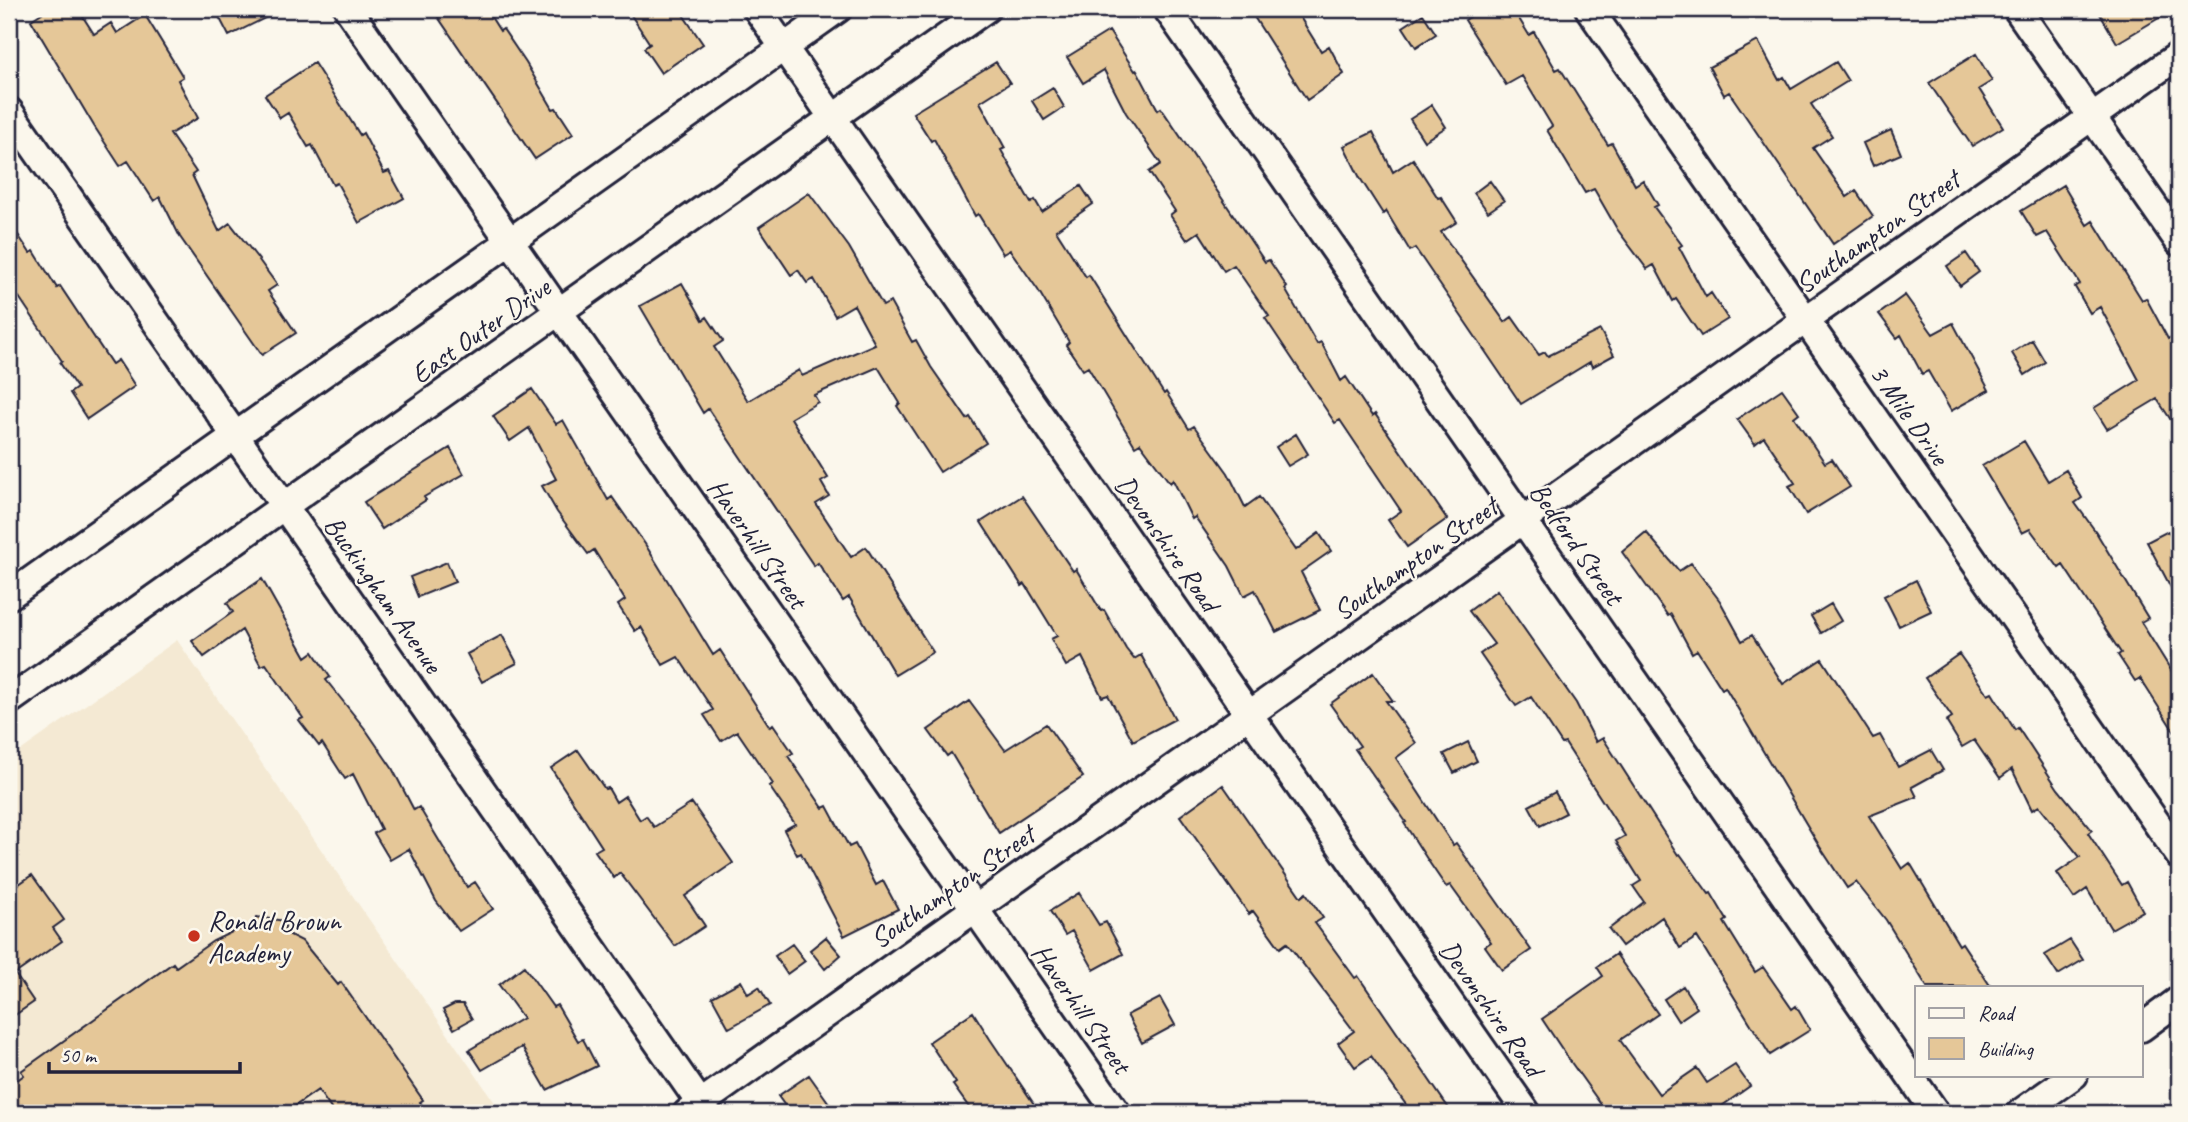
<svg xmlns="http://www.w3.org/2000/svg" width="2188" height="1122" viewBox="0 0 2188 1122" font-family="Caveat,sans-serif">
	<rect width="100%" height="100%" fill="#fbf7ec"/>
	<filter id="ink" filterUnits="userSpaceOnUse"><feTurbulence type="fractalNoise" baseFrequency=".0143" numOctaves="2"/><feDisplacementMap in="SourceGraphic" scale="14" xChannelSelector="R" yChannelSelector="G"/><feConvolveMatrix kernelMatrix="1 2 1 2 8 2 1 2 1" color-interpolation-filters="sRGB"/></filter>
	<g filter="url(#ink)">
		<path fill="#f4e9d3" d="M 177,640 L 502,1113 L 9,1113 L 9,759 Z"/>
		<path fill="#e5c798" stroke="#22223b" stroke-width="2" d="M 48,9 L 78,9 L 94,34 L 111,23 L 117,33 L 145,15 L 183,77 L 178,80 L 198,118 L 170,134 L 196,172 L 192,175 L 219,231 L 230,223 L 259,260 L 277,285 L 268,291 L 296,333 L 262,355 L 180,237 L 160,197 L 154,201 L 128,161 L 120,166 L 94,126 L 31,20 Z
			M 215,9 L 283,9 L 229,36 Z
			M 451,9 L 486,9 L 500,31 L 503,29 L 526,63 L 553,109 L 556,108 L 573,134 L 535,159 L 438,17 Z
			M 627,9 L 679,9 L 703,44 L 661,73 L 644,48 L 650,44 Z
			M 1249,9 L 1295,9 L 1321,51 L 1329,46 L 1344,74 L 1307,100 Z
			M 1483,9 L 1513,9 L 1529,35 L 1534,32 L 1556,70 L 1560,68 L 1608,145 L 1612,143 L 1635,185 L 1643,180 L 1658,205 L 1654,207 L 1682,245 L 1679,247 L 1706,297 L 1711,293 L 1728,319 L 1701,336 L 1676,299 L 1673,301 L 1654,265 L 1647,269 L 1617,229 L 1594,189 L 1585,193 L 1547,130 L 1552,126 L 1522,76 L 1506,85 L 1465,20 Z
			M 2097,9 L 2174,9 L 2117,43 Z
			M 1423,14 L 1436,34 L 1416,47 L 1403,27 Z
			M 1109,31 L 1135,71 L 1137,70 L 1158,110 L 1161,108 L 1265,262 L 1269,260 L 1287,287 L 1285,289 L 1317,344 L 1321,342 L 1341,381 L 1346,377 L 1372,416 L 1375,414 L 1447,519 L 1407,547 L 1388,520 L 1401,511 L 1340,420 L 1335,423 L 1265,318 L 1269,316 L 1234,265 L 1224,271 L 1199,232 L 1187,240 L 1170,215 L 1175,211 L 1149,172 L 1161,164 L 1126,113 L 1104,70 L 1083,83 L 1067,57 Z
			M 1758,41 L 1779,80 L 1784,77 L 1791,89 L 1836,62 L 1848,81 L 1811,104 L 1832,136 L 1813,148 L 1847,197 L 1856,191 L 1873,216 L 1833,244 L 1729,92 L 1724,95 L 1709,67 Z
			M 1976,54 L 1992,81 L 1979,89 L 2003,127 L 1972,146 L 1929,83 Z
			M 996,62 L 1010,83 L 980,102 L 1005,148 L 1001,150 L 1031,203 L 1035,200 L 1042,212 L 1081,186 L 1093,204 L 1056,230 L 1086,277 L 1089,275 L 1164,394 L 1166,392 L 1189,429 L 1194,426 L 1228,473 L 1245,507 L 1259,497 L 1296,550 L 1319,533 L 1331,551 L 1301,572 L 1320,610 L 1276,632 L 1255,590 L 1244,596 L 1229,566 L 1195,517 L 1192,519 L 1173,480 L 1170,483 L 1140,443 L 1135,446 L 1088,367 L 1083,370 L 1066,345 L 1069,342 L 1038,290 L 1010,250 L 1003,254 L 978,214 L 975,216 L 934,139 L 931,141 L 913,113 Z
			M 314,63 L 360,135 L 363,133 L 384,173 L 389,171 L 404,198 L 359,223 L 337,183 L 333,185 L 312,145 L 308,147 L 288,113 L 280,118 L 265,95 Z
			M 1053,88 L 1064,107 L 1044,120 L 1032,101 Z
			M 1432,105 L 1446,127 L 1424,141 L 1410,119 Z
			M 1891,130 L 1901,154 L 1873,166 L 1863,143 Z
			M 1373,132 L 1393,172 L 1413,159 L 1438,198 L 1441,197 L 1457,222 L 1441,232 L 1505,322 L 1512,317 L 1539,355 L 1545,352 L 1548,356 L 1600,330 L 1614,355 L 1592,367 L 1590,362 L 1521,404 L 1415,248 L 1410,251 L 1386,211 L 1383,214 L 1360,178 L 1344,146 Z
			M 1490,181 L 1504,201 L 1488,212 L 1474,193 Z
			M 2063,185 L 2087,225 L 2093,221 L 2142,300 L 2146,298 L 2168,339 L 2171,337 L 2179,350 L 2179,432 L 2157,399 L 2107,429 L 2094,408 L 2139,380 L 2100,307 L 2090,313 L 2075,287 L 2080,284 L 2047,232 L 2037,237 L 2021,211 Z
			M 809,193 L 849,247 L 883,306 L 890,302 L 912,342 L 916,340 L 931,367 L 967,419 L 970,417 L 986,443 L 940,472 L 897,406 L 900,403 L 878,367 L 814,395 L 818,402 L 791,418 L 828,478 L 821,482 L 829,496 L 816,504 L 851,557 L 866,547 L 933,652 L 895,675 L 849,597 L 843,601 L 818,563 L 814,566 L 708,409 L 703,413 L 640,306 L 682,283 L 703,320 L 707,317 L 723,341 L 714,347 L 748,401 L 799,370 L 802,376 L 875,344 L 854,305 L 835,316 L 814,279 L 807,283 L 798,270 L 791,275 L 759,227 Z
			M 9,221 L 30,253 L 34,251 L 57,288 L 60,286 L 112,364 L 118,360 L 135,386 L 87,419 L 70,393 L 77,388 L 60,363 L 62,361 L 19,297 L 9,303 Z
			M 1966,253 L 1979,272 L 1960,286 L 1947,266 Z
			M 1905,295 L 1933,334 L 1953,323 L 1989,390 L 1951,411 L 1928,371 L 1922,374 L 1901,335 L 1897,338 L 1879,314 Z
			M 2032,340 L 2045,362 L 2025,375 L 2012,353 Z
			M 532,389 L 556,424 L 563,420 L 608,500 L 612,497 L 645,544 L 713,655 L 720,650 L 770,727 L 773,724 L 793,753 L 788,756 L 823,808 L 827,806 L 849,847 L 855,844 L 876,885 L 883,881 L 898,909 L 844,936 L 801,853 L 797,855 L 784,830 L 795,824 L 769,786 L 773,784 L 737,731 L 721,741 L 704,715 L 713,710 L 678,657 L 663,665 L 641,627 L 635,631 L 618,605 L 625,600 L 594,550 L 588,554 L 557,512 L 542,486 L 556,479 L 529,428 L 510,441 L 493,416 Z
			M 1782,389 L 1799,413 L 1794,417 L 1825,463 L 1832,459 L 1850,487 L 1806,514 L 1789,486 L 1795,483 L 1764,437 L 1755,444 L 1737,419 Z
			M 1296,434 L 1308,454 L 1288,466 L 1276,447 Z
			M 2024,441 L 2048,481 L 2066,470 L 2082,498 L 2075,503 L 2096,532 L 2148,618 L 2141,622 L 2179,683 L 2179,739 L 2140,678 L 2135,681 L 2118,655 L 2121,653 L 2063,565 L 2059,568 L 2030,529 L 2022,533 L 1982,466 Z
			M 450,448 L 464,474 L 424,497 L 426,500 L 382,529 L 364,502 Z
			M 1022,496 L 1073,571 L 1076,569 L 1101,611 L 1104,610 L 1126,649 L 1134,659 L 1141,655 L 1175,719 L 1133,741 L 1108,695 L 1102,697 L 1082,657 L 1066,666 L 1051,639 L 1057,636 L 1025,584 L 1022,586 L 981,522 Z
			M 2168,531 L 2179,553 L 2179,603 L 2147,542 Z
			M 1646,532 L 1679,571 L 1691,563 L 1720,601 L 1742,641 L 1752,635 L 1783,684 L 1822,659 L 1873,738 L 1880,735 L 1898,767 L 1931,750 L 1943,770 L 1912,787 L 1917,797 L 1869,816 L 1902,869 L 1910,863 L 1959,945 L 1962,943 L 1991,987 L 1927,987 L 1886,920 L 1856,882 L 1847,888 L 1820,847 L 1725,687 L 1722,689 L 1697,650 L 1692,653 L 1671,614 L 1668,616 L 1622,552 Z
			M 447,562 L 455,582 L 418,597 L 410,577 Z
			M 262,579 L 306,657 L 313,652 L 330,677 L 326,680 L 366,730 L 392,768 L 414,810 L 419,807 L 467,887 L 475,882 L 493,909 L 459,931 L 436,901 L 409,849 L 390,860 L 374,833 L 381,829 L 353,774 L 345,779 L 322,743 L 319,746 L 299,720 L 303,718 L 266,664 L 261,666 L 242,630 L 204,657 L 192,641 L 233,612 L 227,603 Z
			M 1916,580 L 1931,611 L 1899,626 L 1884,596 Z
			M 1497,590 L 1576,703 L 1596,742 L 1603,738 L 1678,855 L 1680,854 L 1709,894 L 1711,893 L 1727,920 L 1724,922 L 1755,972 L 1763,967 L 1792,1009 L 1796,1006 L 1810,1030 L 1770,1055 L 1697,937 L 1680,948 L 1662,917 L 1622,946 L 1609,929 L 1644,902 L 1633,886 L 1641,881 L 1616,841 L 1625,836 L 1565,743 L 1562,744 L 1531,697 L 1516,706 L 1480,654 L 1494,644 L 1469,611 Z
			M 1831,604 L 1841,621 L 1821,633 L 1811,616 Z
			M 502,635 L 517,663 L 482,682 L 467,654 Z
			M 1959,654 L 1988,695 L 1992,693 L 2015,730 L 2018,728 L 2058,789 L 2092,830 L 2088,833 L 2122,885 L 2127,882 L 2143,911 L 2111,929 L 2087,889 L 2074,898 L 2057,873 L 2080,857 L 2039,806 L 2032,810 L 2012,769 L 2000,778 L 1974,740 L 1962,747 L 1946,721 L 1952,717 L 1925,678 Z
			M 1373,673 L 1393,701 L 1386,701 L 1416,743 L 1396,758 L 1453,845 L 1456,843 L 1531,950 L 1502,970 L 1485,946 L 1491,942 L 1450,885 L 1446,887 L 1429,862 L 1404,823 L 1406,822 L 1355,749 L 1360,746 L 1330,704 Z
			M 969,701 L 1005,750 L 1046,724 L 1083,777 L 999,833 L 951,753 L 947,756 L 928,730 Z
			M 1468,742 L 1477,761 L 1454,773 L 1444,754 Z
			M 578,750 L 605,789 L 608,788 L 616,802 L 625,796 L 640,820 L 646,816 L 654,827 L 692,803 L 733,863 L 685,896 L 705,926 L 675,946 L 620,873 L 614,878 L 595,851 L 602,847 L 551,768 Z
			M 1223,785 L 1301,897 L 1306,893 L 1323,918 L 1315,923 L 1355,978 L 1358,976 L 1452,1113 L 1412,1113 L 1371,1056 L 1355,1067 L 1338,1043 L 1354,1031 L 1287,943 L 1280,948 L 1253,911 L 1249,914 L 1180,816 Z
			M 1555,792 L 1566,813 L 1540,826 L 1529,806 Z
			M 32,875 L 64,920 L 53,928 L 62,941 L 15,974 L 34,1002 L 9,1019 L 9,891 Z
			M 1079,893 L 1099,925 L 1106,922 L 1123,954 L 1094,970 L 1072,931 L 1065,935 L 1050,911 Z
			M 256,917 L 286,921 L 284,932 L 302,941 L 338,985 L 341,982 L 423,1100 L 420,1102 L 428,1113 L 334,1113 L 318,1090 L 285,1113 L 9,1113 L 9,1086 L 24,1075 L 21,1071 L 173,963 L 176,967 L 213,941 L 234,931 L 254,926 Z
			M 826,937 L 841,955 L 825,969 L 810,950 Z
			M 2070,940 L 2083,960 L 2058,975 L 2045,955 Z
			M 792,944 L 805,961 L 787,974 L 775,956 Z
			M 1616,954 L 1658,1014 L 1620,1040 L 1659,1094 L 1697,1068 L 1707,1083 L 1735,1065 L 1750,1086 L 1722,1106 L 1727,1113 L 1607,1113 L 1568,1058 L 1542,1019 L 1603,976 L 1597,967 Z
			M 524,966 L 553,1007 L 557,1005 L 578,1041 L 583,1039 L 597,1066 L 547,1090 L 522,1047 L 482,1070 L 469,1050 L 523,1018 L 499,985 Z
			M 741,981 L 748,994 L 759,987 L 770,1005 L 729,1028 L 712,997 Z
			M 1683,986 L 1697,1008 L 1678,1021 L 1664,999 Z
			M 1160,998 L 1175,1025 L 1142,1043 L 1127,1015 Z
			M 455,1004 L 463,1004 L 472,1019 L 454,1029 L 443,1010 Z
			M 973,1012 L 990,1039 L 1040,1113 L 973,1113 L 953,1085 L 956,1083 L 929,1042 Z
			M 809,1075 L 836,1113 L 790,1113 L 778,1096 Z"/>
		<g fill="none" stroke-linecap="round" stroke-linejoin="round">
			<g stroke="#22223b" stroke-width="32">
				<path id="minor" d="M 348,9 L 1117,1113
					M 757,9 L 1527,1113
					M 1167,9 L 1936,1113
					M 1589,9 L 2179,855
					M 2017,9 L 2179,242
					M 9,111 L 707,1113
					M 9,596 L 838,9
					M 9,701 L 986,9
					M 2141,1028 L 2179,1000
					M 687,1113 L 2179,55
					M 2020,1113 L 2074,1075"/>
			</g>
			<use href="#minor" stroke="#fbf7ec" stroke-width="26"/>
		</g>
	</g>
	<circle fill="#c8321e" stroke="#fbf7ec" stroke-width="2.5" cx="194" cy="936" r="7"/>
	<g text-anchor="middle" stroke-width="5" stroke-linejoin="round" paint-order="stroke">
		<g font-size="28" fill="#22223b" stroke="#fbf7ec">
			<text transform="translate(1877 231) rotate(-35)" y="10">Southampton Street</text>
			<text transform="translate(480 330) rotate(-35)" y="10">East Outer Drive</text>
			<text transform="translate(1910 414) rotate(55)" y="10">3 Mile Drive</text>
			<text transform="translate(758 543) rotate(55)" y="10">Haverhill Street</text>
			<text transform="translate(1168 543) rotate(55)" y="10">Devonshire Road</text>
			<text transform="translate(1577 543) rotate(55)" y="10">Bedford Street</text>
			<text transform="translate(1415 558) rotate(-35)" y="10">Southampton Street</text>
			<text transform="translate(384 594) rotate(55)" y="10">Buckingham Avenue</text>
			<text transform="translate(952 886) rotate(-35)" y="10">Southampton Street</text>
			<text transform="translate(1082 1008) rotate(55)" y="10">Haverhill Street</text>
			<text transform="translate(1492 1008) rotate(55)" y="10">Devonshire Road</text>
		</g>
		<g font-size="28" fill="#22223b" stroke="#fbf7ec" text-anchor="start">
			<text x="208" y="930">Ronald Brown<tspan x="208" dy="32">Academy</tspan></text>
		</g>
	</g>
	<rect width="2188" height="1122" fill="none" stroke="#fbf7ec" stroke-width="35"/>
	<rect x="18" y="18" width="2153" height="1087" fill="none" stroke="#22223b" stroke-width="2.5" filter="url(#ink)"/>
	<rect x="1915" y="986" width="228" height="91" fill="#fbf7ec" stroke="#a4a2a5" stroke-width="2"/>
	<rect x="1929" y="1008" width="35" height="10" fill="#fbf7ec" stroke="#a4a2a5" stroke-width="2"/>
	<text x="1978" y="1020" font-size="21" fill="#22223b">Road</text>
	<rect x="1929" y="1038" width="35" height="21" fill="#e5c798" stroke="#a4a2a5" stroke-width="2"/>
	<text x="1978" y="1056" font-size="21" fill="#22223b">Building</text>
	<path d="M49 1062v10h191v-10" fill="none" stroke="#22223b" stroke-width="3.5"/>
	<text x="60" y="1062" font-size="21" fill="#22223b" stroke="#fbf7ec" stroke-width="5" paint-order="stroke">50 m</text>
</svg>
